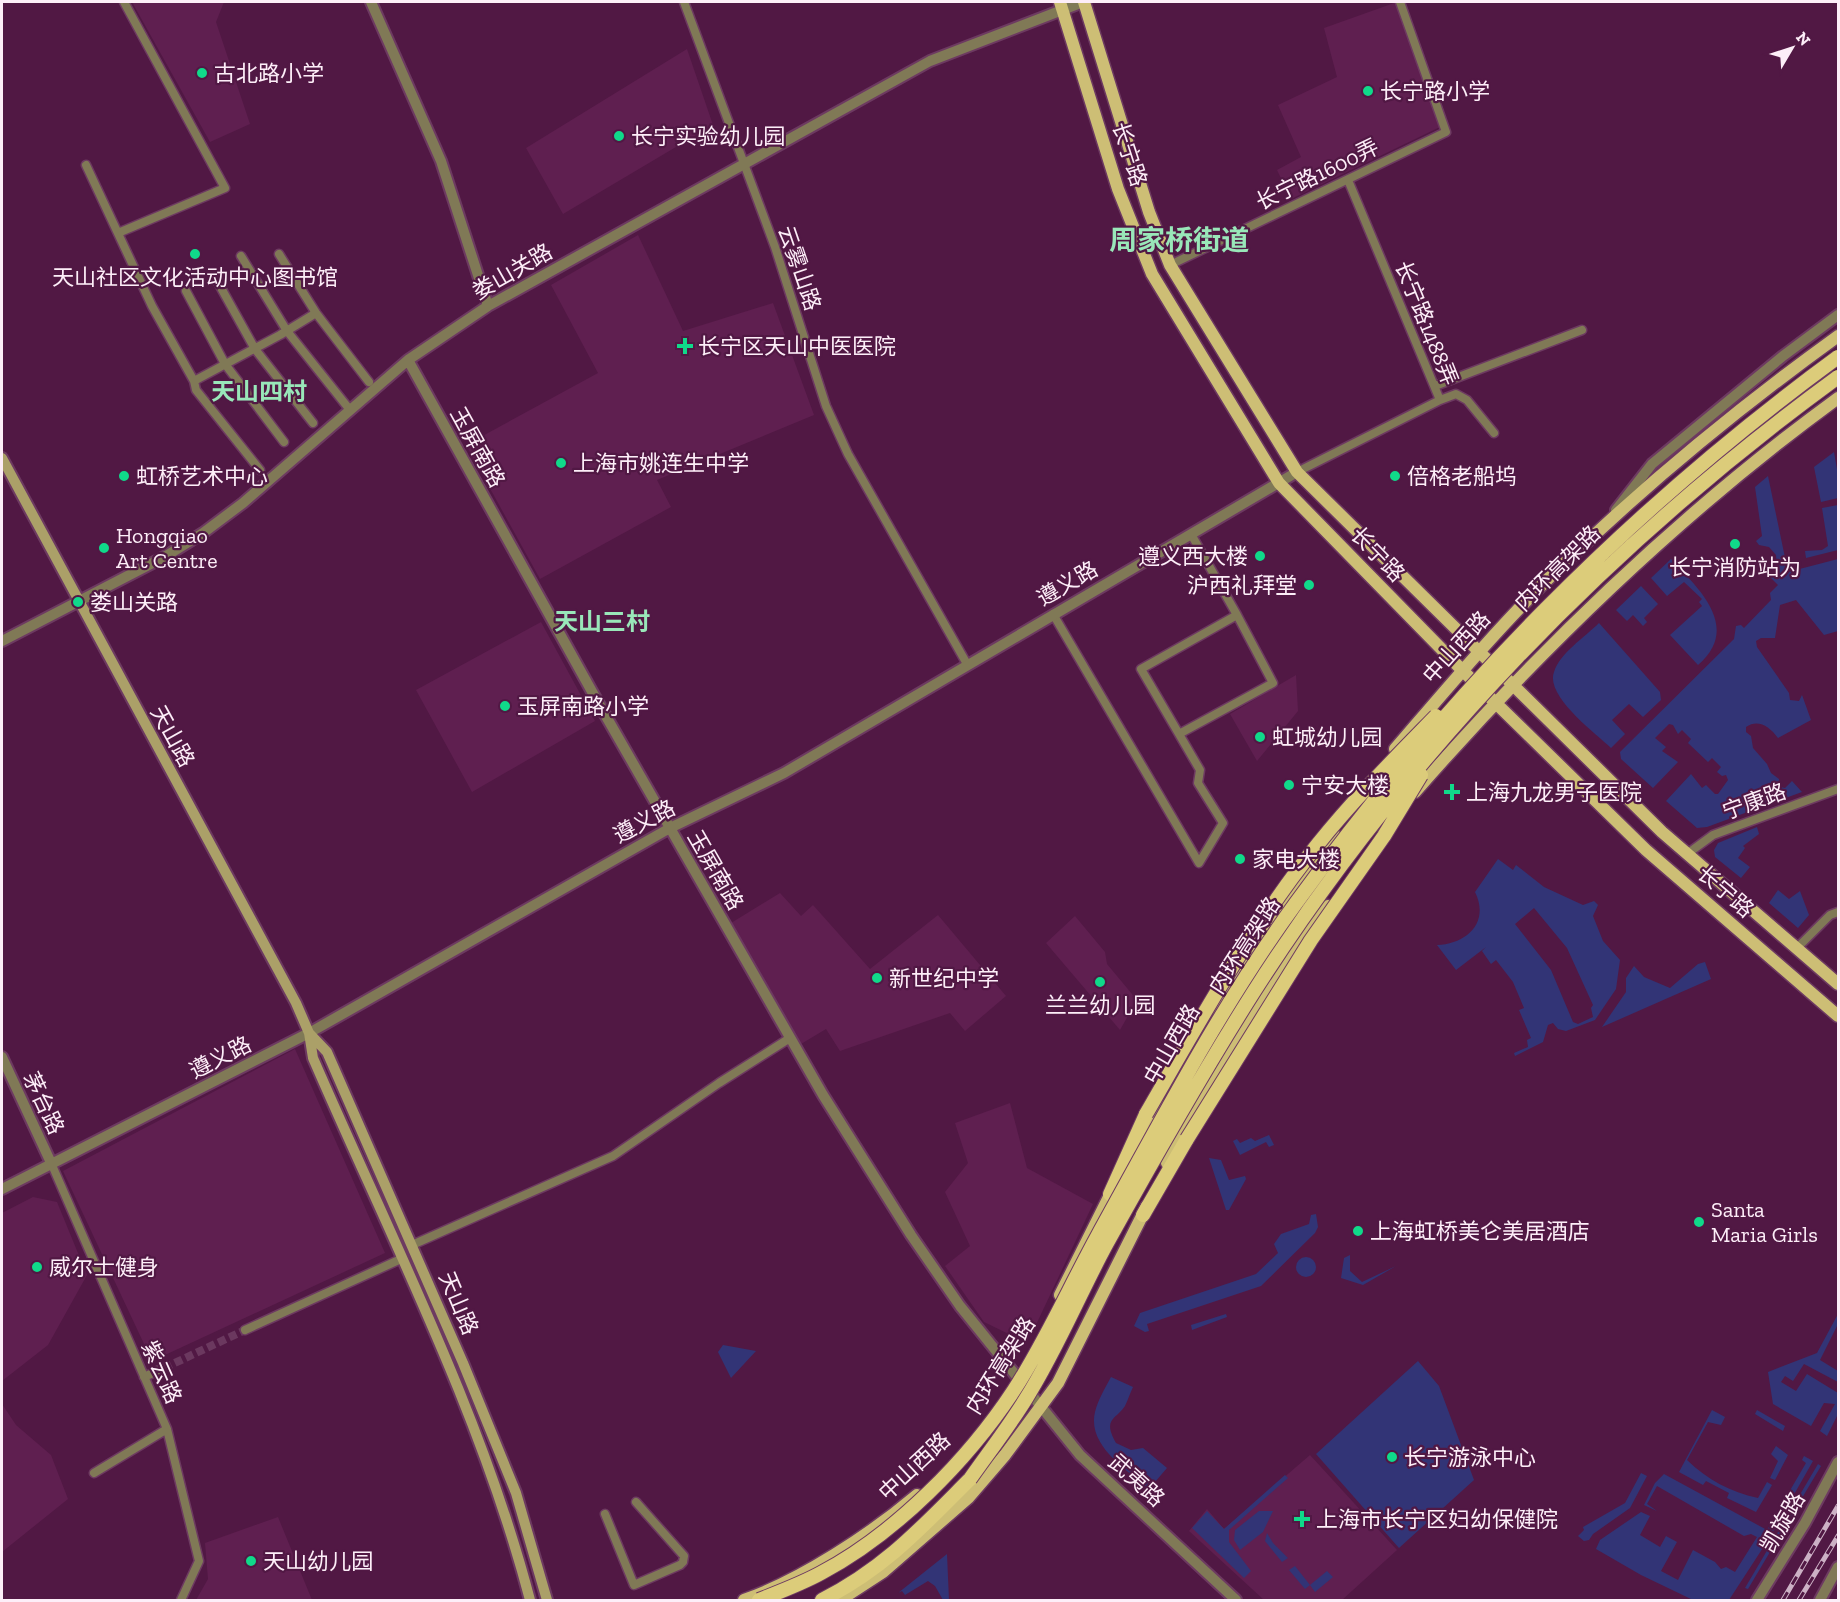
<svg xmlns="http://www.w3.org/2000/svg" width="1840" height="1602" viewBox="0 0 1840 1602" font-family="'Zilla Slab','Noto Sans SC',serif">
	<rect width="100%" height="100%" fill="#511844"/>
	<path fill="#5f1f50" d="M 132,2 L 224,2 L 216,22 L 250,124 L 210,142 Z
		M 1397,2 L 1440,127 L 1291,199 L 1277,170 L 1301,157 L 1278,105 L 1337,77 L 1324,28 Z
		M 687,49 L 713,125 L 563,214 L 526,148 Z
		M 638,235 L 683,331 L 773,303 L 814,415 L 657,480 L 671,507 L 540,579 L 466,445 L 598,373 L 551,285 Z
		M 541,622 L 595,721 L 472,792 L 416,690 Z
		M 1296,675 L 1298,711 L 1257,761 L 1230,714 Z
		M 780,893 L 801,916 L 813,905 L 870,969 L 938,915 L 1006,996 L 965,1031 L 950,1013 L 840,1051 L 826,1029 L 801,1044 L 731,923 Z
		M 1075,916 L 1105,952 L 1107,964 L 1137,1000 L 1120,1030 L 1046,943 Z
		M 295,1049 L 385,1253 L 152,1361 L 63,1171 Z
		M 1010,1103 L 1027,1168 L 1093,1204 L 1034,1329 L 1019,1339 L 984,1322 L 945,1266 L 970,1246 L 945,1192 L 968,1163 L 955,1123 Z
		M 33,1197 L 57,1202 L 87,1275 L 48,1345 L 2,1381 L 2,1213 Z
		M 2,1404 L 16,1425 L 51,1455 L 68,1499 L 2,1552 Z
		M 1310,1455 L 1397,1550 L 1342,1600 L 1264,1600 L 1189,1531 L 1207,1509 L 1224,1529 Z
		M 278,1517 L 312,1600 L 196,1600 L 208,1579 L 205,1543 Z"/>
	<path fill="#323476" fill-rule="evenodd" d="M 1834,452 L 1838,475 L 1838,498 L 1821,502 L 1814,467 Z
		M 1768,476 L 1788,572 L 1838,559 L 1838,631 L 1824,635 L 1796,600 L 1780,605 L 1775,638 L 1761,638 L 1756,641 L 1757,647 L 1789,693 L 1790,700 L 1799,701 L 1802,695 L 1811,720 L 1778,738 C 1769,726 1758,719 1746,727 L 1746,732 L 1751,736 L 1753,748 L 1767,764 L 1771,773 L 1779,779 L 1780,787 L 1785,788 L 1792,781 L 1802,792 L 1707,827 L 1697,828 L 1666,801 L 1691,774 L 1702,788 L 1706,785 L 1715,794 L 1718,794 L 1728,780 L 1726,775 L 1722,776 L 1717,772 L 1721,767 L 1712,758 L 1708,762 L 1688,743 L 1691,739 L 1682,730 L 1678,734 L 1673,725 L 1669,724 L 1655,738 L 1666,747 L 1662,751 L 1678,762 L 1653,788 L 1621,759 L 1620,752 L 1734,639 L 1736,626 L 1741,625 L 1744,628 L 1771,600 L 1770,593 L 1778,585 L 1770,577 L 1777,568 L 1776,555 L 1769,547 L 1759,545 L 1756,541 L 1762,536 L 1755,487 Z
		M 1838,505 L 1838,550 L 1806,558 L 1805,551 L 1822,550 L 1828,546 L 1822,508 Z
		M 1671,559 C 1698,588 1742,627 1698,665 L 1670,635 L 1702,606 L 1699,602 L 1702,599 L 1684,582 L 1667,596 L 1651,578 Z
		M 1641,586 L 1658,604 L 1644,618 L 1647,622 L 1643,626 L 1633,615 L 1627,621 L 1616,610 Z
		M 1599,623 L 1660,692 L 1661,700 L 1643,717 L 1629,704 L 1612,720 L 1625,734 L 1611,748 C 1595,733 1545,696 1554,672 C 1560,653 1585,637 1599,623 Z
		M 1757,827 L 1759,834 L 1743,846 L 1745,848 L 1738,858 L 1750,867 L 1741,878 L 1715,857 L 1714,850 L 1718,843 Z
		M 1498,859 L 1513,870 L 1516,865 L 1544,887 L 1583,905 L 1594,901 L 1598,905 L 1593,916 L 1603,941 L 1620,960 L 1616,989 L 1595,1020 L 1566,1031 L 1558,1029 L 1553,1023 L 1548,1025 L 1543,1042 L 1515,1056 L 1514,1053 L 1528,1047 L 1527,1040 L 1531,1038 L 1519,1010 L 1524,1008 L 1513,982 L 1496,960 L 1491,964 L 1482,951 L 1486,947 L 1456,970 L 1437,945 C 1467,944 1490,922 1475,892 ZM 1534,908 L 1567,948 L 1593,1005 L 1591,1008 L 1593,1017 L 1578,1024 L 1573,1022 L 1551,970 L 1515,924 Z
		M 1778,890 L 1789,899 L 1800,891 L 1809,915 L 1798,928 L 1769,903 Z
		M 1705,962 L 1711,979 L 1602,1027 L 1626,992 L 1626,978 L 1634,966 L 1644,977 L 1670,988 L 1698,964 Z
		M 1269,1135 L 1274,1145 L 1269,1147 L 1266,1142 L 1240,1155 L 1233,1141 L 1237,1139 L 1240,1143 L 1251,1138 L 1255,1141 Z
		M 1209,1158 L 1221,1160 L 1229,1180 L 1245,1176 L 1246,1179 L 1229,1210 L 1226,1210 Z
		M 1316,1214 L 1318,1227 L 1315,1233 L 1261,1286 L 1147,1324 L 1149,1331 L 1145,1332 L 1134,1326 L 1140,1313 L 1256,1274 L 1278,1253 L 1274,1244 L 1281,1234 L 1309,1224 L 1311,1215 Z
		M 1350,1255 L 1350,1271 L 1362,1282 L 1396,1266 L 1363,1285 L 1341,1278 L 1344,1258 Z
		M1296 1267a10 10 0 1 1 20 0a10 10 0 1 1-20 0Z
		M 1226,1314 L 1227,1317 L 1192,1330 L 1191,1325 Z
		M 1838,1314 L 1838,1324 L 1820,1360 L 1838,1371 L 1838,1382 L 1804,1364 L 1793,1381 L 1785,1376 L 1781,1382 L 1796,1391 L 1807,1374 L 1838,1393 L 1838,1414 L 1827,1436 L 1820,1431 L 1835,1404 L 1824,1403 L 1811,1426 L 1773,1404 L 1768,1372 L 1817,1353 Z
		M 723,1345 L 756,1351 L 731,1378 L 718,1352 Z
		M 1418,1361 L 1439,1386 L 1474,1480 L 1399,1548 L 1316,1454 Z
		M 1111,1377 L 1133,1387 C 1130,1393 1128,1400 1125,1406 C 1116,1420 1102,1418 1116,1443 L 1131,1450 L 1143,1448 L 1167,1468 L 1149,1489 C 1127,1470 1087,1446 1095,1412 C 1098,1400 1105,1388 1111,1377 Z
		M 1712,1410 L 1725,1417 L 1721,1425 L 1708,1422 L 1687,1460 C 1708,1480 1730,1492 1758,1498 L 1767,1482 L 1772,1485 L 1756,1512 L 1727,1498 L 1729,1493 L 1706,1481 L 1703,1485 L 1679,1472 Z
		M 1757,1410 L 1785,1426 L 1783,1431 L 1755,1414 Z
		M 1776,1446 L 1788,1455 L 1775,1480 L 1770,1478 L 1778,1461 L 1771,1454 Z
		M 1804,1456 L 1813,1461 L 1770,1537 L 1729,1600 L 1693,1600 L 1641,1575 L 1596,1549 L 1600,1540 L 1641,1512 L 1650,1516 L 1640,1535 L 1660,1547 L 1666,1536 L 1677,1542 L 1661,1571 L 1678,1580 L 1693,1550 L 1715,1562 L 1721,1569 L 1726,1567 L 1735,1572 L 1757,1537 L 1751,1534 L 1744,1536 L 1657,1486 L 1647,1504 L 1657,1511 L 1644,1505 L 1655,1483 L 1664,1474 L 1767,1530 L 1806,1463 L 1802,1460 Z
		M 1818,1464 L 1821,1466 L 1748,1589 L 1745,1588 Z
		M 1641,1473 L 1647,1476 L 1630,1508 L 1593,1534 L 1589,1540 L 1584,1541 L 1578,1536 L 1584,1530 L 1583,1527 L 1625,1503 Z
		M 1285,1475 L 1288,1478 L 1229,1530 L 1229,1542 L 1251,1571 L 1244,1578 L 1192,1528 L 1207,1511 L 1224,1529 Z
		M 1259,1511 L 1273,1511 L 1263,1532 L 1240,1550 L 1234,1540 L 1235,1530 Z
		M 1267,1533 L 1273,1543 L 1288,1558 L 1282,1562 L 1265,1541 Z
		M 947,1554 L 949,1600 L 943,1600 L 935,1586 L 928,1581 L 905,1595 L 902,1591 L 898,1593 Z
		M 1295,1566 L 1310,1585 L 1327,1571 L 1333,1577 L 1315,1592 L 1310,1585 L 1305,1589 L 1289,1570 Z"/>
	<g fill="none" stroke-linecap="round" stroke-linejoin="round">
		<path stroke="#6b385f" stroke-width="8" stroke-dasharray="8 4" stroke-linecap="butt" d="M 164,1368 L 245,1330"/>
		<g stroke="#6d3a61" stroke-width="11">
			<path id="minor" d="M 684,2 L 775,247 L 826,406 L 848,454 L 967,664
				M 86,165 L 152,306 L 194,381 L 196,390 L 260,470
				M 118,233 L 225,188 L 124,2
				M 279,254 L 316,313 L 369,382
				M 241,256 L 287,331 L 350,410
				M 1170,265 L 1446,132 L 1400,2
				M 215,277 L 255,349 L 313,423
				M 186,291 L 225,364 L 284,442
				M 194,381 L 280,335 L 316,313
				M 1435,386 L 1582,330
				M 1440,400 L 1456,394 L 1467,400 L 1494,433
				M 1297,472 L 1440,400 L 1348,180
				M 1053,614 L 1199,863 L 1223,823 L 1198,783 L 1200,770 L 1179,734 L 1273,683 L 1237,615
				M 1179,734 L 1141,669 L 1237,615 L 1191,534
				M 1687,854 L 1713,835 L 1838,789
				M 1796,949 L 1830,915 L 1838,912
				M 52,1165 L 167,1429 L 199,1561 L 181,1600
				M 412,1245 L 613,1156 L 719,1083 L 790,1038
				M 245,1330 L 401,1259
				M 144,1377 L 164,1368
				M 94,1473 L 167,1429
				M 605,1514 L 634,1585 L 680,1565 L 683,1562 L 684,1556 L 636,1502"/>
		</g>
		<g stroke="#6d3a61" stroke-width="14">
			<path id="tertiary" d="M 371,2 L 441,161 L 488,306
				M 408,360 L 595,697 L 823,1095 L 911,1235 L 960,1306 L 1080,1455 L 1236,1600
				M 1616,510 L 1652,464 L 1783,356 L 1838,315
				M 2,641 L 166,556 L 203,533 L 243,503 L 408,360 L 488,306 L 930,61 L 1083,2
				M 2,1057 L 52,1165
				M 2,1189 L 309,1033 L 670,828 L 784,773 L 1297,472
				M 1757,1600 L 1805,1523 L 1838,1462
				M 1820,1600 L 1838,1567"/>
		</g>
		<g stroke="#6d3a61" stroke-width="14">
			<path id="secondary" d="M 2,458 L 296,1003 L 309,1033 L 313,1058 C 390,1236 481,1413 530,1600
				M 309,1033 L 327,1052 L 463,1363 L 516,1493 L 547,1600"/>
		</g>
		<g stroke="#6d3a61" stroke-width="15">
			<path id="primary" d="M 1060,2 L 1118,189 L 1152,274 L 1279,483 L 1462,670 L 1646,850 L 1838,1016
				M 1084,2 L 1149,212 L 1170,265 L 1297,472 L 1662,832 L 1838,984
				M 1395,749 C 1445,691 1495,631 1550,577 C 1639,490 1737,409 1838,336
				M 1415,792 C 1542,647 1682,512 1838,398
				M 1142,1135 L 1246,960 L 1334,834
				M 1167,1163 L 1178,1139 L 1290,954 L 1328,906
				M 1060,1295 L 1114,1187
				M 744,1600 C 801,1580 871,1534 917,1495
				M 840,1600 L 883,1572 L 968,1498 L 1005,1455 L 1058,1383 L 1147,1206"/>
		</g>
		<g stroke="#6d3a61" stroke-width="16">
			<path id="trunk" d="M 1110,1194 L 1146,1114
				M 1143,1215 L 1187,1139
				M 822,1600 C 885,1568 921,1528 970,1479"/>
		</g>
		<use href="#minor" stroke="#807956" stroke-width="8"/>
		<use href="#tertiary" stroke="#807956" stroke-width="10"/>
		<use href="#secondary" stroke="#aba068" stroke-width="10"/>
		<use href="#primary" stroke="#cdbe75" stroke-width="12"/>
		<use href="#trunk" stroke="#dccc7a" stroke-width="14"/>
		<g stroke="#ccb1c5" stroke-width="5">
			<path id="rail" d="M 1783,1600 L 1838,1506
				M 1799,1600 L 1838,1536"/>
		</g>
		<use href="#rail" stroke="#511844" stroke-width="3" stroke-dasharray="9" stroke-linecap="butt"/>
		<g stroke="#6d3a61" stroke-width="16" stroke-linecap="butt">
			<path id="trunk-bridge" d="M 1146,1114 C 1199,1022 1251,927 1318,844 C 1354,799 1396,757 1436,716
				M 1187,1139 L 1311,940 L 1384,836 L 1421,775
				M 970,1479 C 989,1452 1010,1425 1027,1397 C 1057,1349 1079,1295 1106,1245 C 1153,1160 1201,1075 1253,993 C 1406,753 1609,544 1838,377
				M 759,1600 C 779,1592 801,1584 821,1573 C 895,1534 968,1460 1014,1390 C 1046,1341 1070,1286 1098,1235 C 1160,1123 1220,1007 1296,903 C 1447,695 1630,509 1838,357"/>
		</g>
		<use href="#trunk-bridge" stroke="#dccc7a" stroke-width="14"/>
	</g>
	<g fill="#10d98a" stroke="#511844" stroke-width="2">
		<circle cx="202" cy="73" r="6"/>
		<circle cx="1368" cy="91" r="6"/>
		<circle cx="619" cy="136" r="6"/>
		<circle cx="195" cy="254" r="6"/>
		<path d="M682 337h6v6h6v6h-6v6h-6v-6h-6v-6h6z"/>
		<circle cx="561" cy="463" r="6"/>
		<circle cx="124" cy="476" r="6"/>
		<circle cx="1395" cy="476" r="6"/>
		<circle cx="1735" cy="544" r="6"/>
		<circle cx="104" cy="548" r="6"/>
		<circle cx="1260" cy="556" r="6"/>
		<circle cx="1309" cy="585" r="6"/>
		<circle cx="78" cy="602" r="6"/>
		<circle cx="505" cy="706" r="6"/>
		<circle cx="1260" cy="737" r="6"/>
		<circle cx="1289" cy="785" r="6"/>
		<path d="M1449 783h6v6h6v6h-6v6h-6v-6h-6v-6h6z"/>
		<circle cx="1240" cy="859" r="6"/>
		<circle cx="877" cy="978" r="6"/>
		<circle cx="1100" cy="982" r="6"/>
		<circle cx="1699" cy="1222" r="6"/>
		<circle cx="1358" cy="1231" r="6"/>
		<circle cx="37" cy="1267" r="6"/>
		<circle cx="1392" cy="1457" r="6"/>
		<path d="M1299 1510h6v6h6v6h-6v6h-6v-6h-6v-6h6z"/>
		<circle cx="251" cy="1561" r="6"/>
	</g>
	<g text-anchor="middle" stroke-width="4.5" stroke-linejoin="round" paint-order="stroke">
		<g font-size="22" fill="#fdeef8" stroke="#511844" text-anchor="start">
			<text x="214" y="81">古北路小学</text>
			<text x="1380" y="99">长宁路小学</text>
			<text x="631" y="144">长宁实验幼儿园</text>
			<text x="195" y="285" text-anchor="middle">天山社区文化活动中心图书馆</text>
			<text x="698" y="354">长宁区天山中医医院</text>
			<text x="573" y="471">上海市姚连生中学</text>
			<text x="136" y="484">虹桥艺术中心</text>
			<text x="1407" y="484">倍格老船坞</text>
			<text x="116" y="543">Hongqiao<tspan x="116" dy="25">Art Centre</tspan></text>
			<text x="1248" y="564" text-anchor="end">遵义西大楼</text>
			<text x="1735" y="575" text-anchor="middle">长宁消防站为</text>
			<text x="1297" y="593" text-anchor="end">沪西礼拜堂</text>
			<text x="90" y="610">娄山关路</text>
			<text x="517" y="714">玉屏南路小学</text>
			<text x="1272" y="745">虹城幼儿园</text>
			<text x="1301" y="793">宁安大楼</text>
			<text x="1466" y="800">上海九龙男子医院</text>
			<text x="1252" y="867">家电大楼</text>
			<text x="889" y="986">新世纪中学</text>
			<text x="1100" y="1013" text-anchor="middle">兰兰幼儿园</text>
			<text x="1711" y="1217">Santa<tspan x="1711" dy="25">Maria Girls</tspan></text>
			<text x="1370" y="1239">上海虹桥美仑美居酒店</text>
			<text x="49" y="1275">威尔士健身</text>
			<text x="1404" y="1465">长宁游泳中心</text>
			<text x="1316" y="1527">上海市长宁区妇幼保健院</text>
			<text x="263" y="1569">天山幼儿园</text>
		</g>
		<g font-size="22" fill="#fdeef8" stroke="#511844">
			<text transform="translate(1130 154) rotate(72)" y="8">长宁路</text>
			<text transform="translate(1317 174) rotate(-26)" y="8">长宁路1600弄</text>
			<text transform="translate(800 268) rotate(71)" y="8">云雾山路</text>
			<text transform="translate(512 271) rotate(-30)" y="8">娄山关路</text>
			<text transform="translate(1427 323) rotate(68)" y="8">长宁路1488弄</text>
			<text transform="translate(478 447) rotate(61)" y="8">玉屏南路</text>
			<text transform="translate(1378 554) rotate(46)" y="8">长宁路</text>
			<text transform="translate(1557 568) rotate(-45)" y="8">内环高架路</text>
			<text transform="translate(1067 583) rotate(-30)" y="8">遵义路</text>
			<text transform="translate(1456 647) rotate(-48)" y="8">中山西路</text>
			<text transform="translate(173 736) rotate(61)" y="8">天山路</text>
			<text transform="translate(1754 801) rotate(-20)" y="8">宁康路</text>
			<text transform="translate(644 821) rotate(-28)" y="8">遵义路</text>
			<text transform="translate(716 870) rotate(60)" y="8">玉屏南路</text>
			<text transform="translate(1726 891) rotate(41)" y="8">长宁路</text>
			<text transform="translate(1244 945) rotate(-57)" y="8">内环高架路</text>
			<text transform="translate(1171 1044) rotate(-60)" y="8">中山西路</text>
			<text transform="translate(220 1057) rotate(-27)" y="8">遵义路</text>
			<text transform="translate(44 1103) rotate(65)" y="8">茅台路</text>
			<text transform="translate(459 1303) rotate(67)" y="8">天山路</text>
			<text transform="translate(1000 1365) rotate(-58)" y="8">内环高架路</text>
			<text transform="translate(162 1372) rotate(66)" y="8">紫云路</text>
			<text transform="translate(914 1466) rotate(-43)" y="8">中山西路</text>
			<text transform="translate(1137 1480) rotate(42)" y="8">武夷路</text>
			<text transform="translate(1782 1522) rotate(-60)" y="8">凯旋路</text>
		</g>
		<g font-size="24" font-weight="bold" fill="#99e7b9" stroke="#511844">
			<text x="259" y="400">天山四村</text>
			<text x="602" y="630">天山三村</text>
		</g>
		<g font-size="28" font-weight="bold" fill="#99e7b9" stroke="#511844">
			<text x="1179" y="250">周家桥街道</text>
		</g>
	</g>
	<rect width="1840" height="1602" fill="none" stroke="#fdeef8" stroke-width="6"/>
	<g transform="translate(1792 48) rotate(51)" stroke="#511844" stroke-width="4.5" paint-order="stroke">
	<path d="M0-4.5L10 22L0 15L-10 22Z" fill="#fdeef8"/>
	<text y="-9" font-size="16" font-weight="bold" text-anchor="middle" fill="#fdeef8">N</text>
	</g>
</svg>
